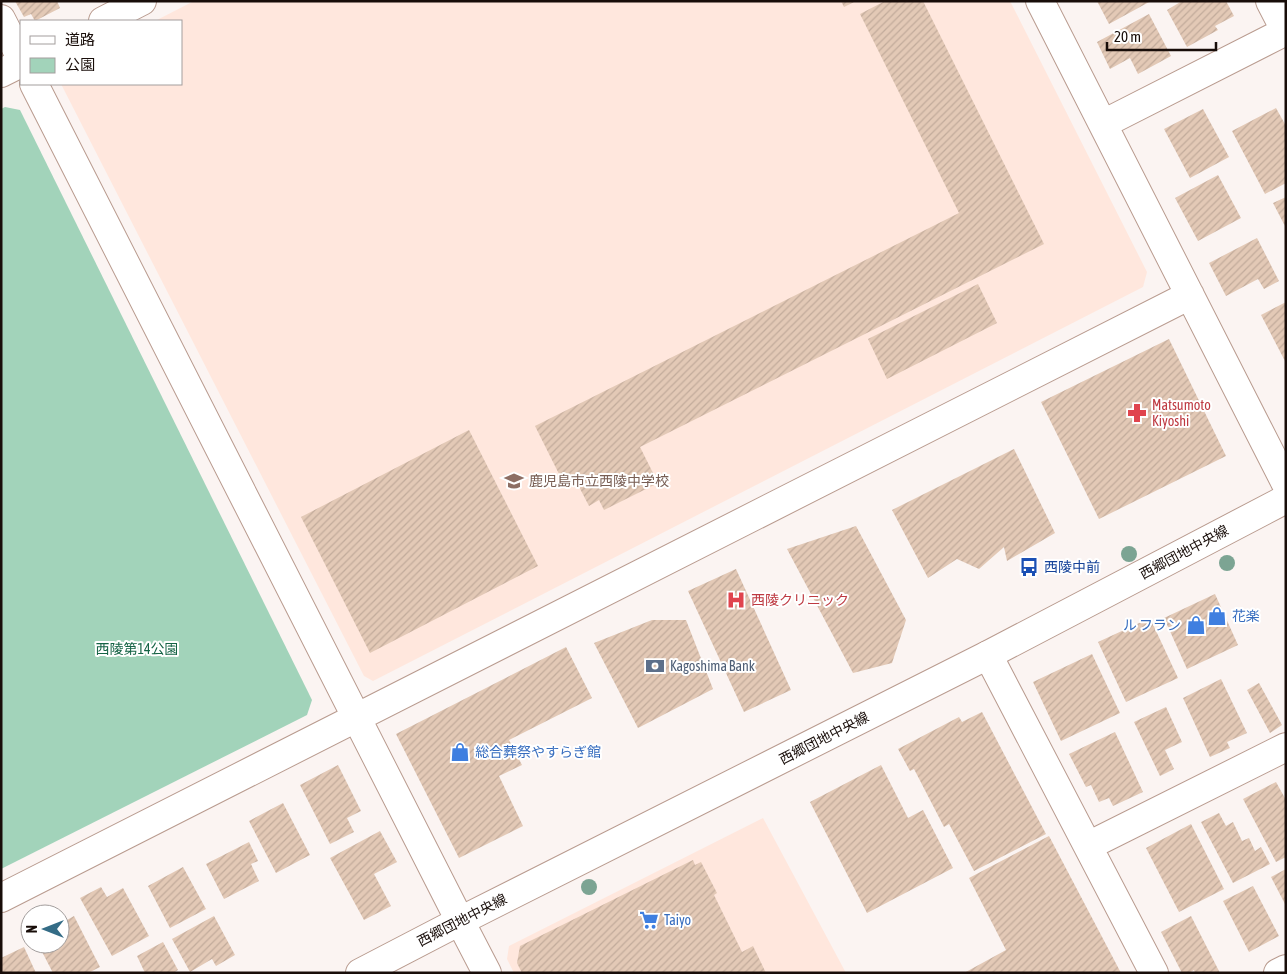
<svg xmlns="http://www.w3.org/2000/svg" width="1287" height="974" viewBox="0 0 1287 974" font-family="'Asap Condensed','Noto Sans JP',sans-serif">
	<defs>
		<pattern id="building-hatch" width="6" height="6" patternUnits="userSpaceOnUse" patternTransform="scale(1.25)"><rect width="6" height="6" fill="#e3c9b6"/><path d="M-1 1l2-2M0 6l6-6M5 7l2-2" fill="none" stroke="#c2ab9b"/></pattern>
	</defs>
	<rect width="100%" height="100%" fill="#fbf4f2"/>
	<path fill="#ffe7dd" d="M 194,1 L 1010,1 L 1147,272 L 1143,287 L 373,681 L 364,676 L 61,84 L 181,84 L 181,21 L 155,21 Z
		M 763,818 L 846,973 L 514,973 L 507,959 L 509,946 Z"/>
	<path fill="#a2d3ba" d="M 5,107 L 20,110 L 312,700 L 307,715 L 1,869 L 1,109 Z"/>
	<path fill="url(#building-hatch)" d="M 15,1 L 57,1 L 60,8 L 35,21 L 31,14 L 24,17 Z
		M 841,1 L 856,1 L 844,7 Z
		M 885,1 L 923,1 L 1044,244 L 640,447 L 658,483 L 604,510 L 599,500 L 589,506 L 576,481 L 565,486 L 535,426 L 959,213 L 860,14 Z
		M 1097,1 L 1151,1 L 1109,24 Z
		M 1182,1 L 1226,1 L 1234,16 L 1215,26 L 1218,30 L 1187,47 L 1167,10 Z
		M 1149,14 L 1171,56 L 1138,74 L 1130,58 L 1110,69 L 1097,42 Z
		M 1276,108 L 1286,126 L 1286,183 L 1265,194 L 1232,131 Z
		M 1203,109 L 1229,157 L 1190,178 L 1164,129 Z
		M 1218,175 L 1241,218 L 1198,241 L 1175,198 Z
		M 1286,197 L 1286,228 L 1273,203 Z
		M 1257,238 L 1279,281 L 1264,289 L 1258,279 L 1226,296 L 1209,263 Z
		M 978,284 L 997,323 L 887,379 L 868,339 Z
		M 1286,302 L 1286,363 L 1261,315 Z
		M 1169,339 L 1226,456 L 1099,519 L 1041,402 Z
		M 469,430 L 538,566 L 370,653 L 301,517 Z
		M 1014,449 L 1055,533 L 1007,561 L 1004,547 L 979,569 L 957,559 L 928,578 L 892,510 Z
		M 856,526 L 906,620 L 892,663 L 853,673 L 787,549 Z
		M 736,569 L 791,690 L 744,712 L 688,591 Z
		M 1215,594 L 1238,645 L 1187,669 L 1164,618 Z
		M 1150,618 L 1178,678 L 1126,702 L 1098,642 Z
		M 652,620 L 686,620 L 713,689 L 638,728 L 594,643 Z
		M 566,647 L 592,698 L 509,740 L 522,765 L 499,776 L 523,826 L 459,858 L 396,734 Z
		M 1092,654 L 1120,713 L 1061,741 L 1033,682 Z
		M 1221,679 L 1247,733 L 1227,742 L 1230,748 L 1210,757 L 1183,698 Z
		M 1259,683 L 1282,725 L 1270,733 L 1247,690 Z
		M 1166,707 L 1182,742 L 1165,750 L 1174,769 L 1160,776 L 1134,722 Z
		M 982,712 L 1046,834 L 974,871 L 949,824 L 944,827 L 914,769 L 910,771 L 898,749 L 959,717 L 962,722 Z
		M 1115,732 L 1143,792 L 1113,806 L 1109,798 L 1099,802 L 1091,785 L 1086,787 L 1069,754 Z
		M 338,765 L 361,811 L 347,818 L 354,832 L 330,844 L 300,785 Z
		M 881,765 L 908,818 L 923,810 L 953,868 L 867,913 L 810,802 Z
		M 1276,782 L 1286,800 L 1286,857 L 1276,862 L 1243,799 Z
		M 283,803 L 310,855 L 276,873 L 249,821 Z
		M 1219,813 L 1226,826 L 1233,822 L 1242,841 L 1249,838 L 1255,851 L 1261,847 L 1270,864 L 1233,883 L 1201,822 Z
		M 1191,824 L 1224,889 L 1179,912 L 1146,848 Z
		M 380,831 L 397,862 L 374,874 L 391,906 L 364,920 L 330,858 Z
		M 1049,836 L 1121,973 L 964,973 L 1006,950 L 969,878 Z
		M 249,842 L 258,861 L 251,864 L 259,881 L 224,899 L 206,864 Z
		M 693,860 L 695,865 L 701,862 L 717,893 L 714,895 L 742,952 L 753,946 L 766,973 L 522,973 L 517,963 L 520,946 Z
		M 183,867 L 206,909 L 170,928 L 148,886 Z
		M 1286,869 L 1286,906 L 1271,877 Z
		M 1253,886 L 1279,936 L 1249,952 L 1223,901 Z
		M 101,887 L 107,897 L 123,888 L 149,936 L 112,956 L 80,898 Z
		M 74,916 L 100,967 L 88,973 L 53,973 L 38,944 L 60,944 L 60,924 Z
		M 214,916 L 235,955 L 216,966 L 212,959 L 190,972 L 172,939 Z
		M 1191,916 L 1220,973 L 1195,973 L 1194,970 L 1189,973 L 1182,973 L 1161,932 Z
		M 163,942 L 178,970 L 173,973 L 145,973 L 137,956 Z
		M 24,947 L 36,973 L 1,973 L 1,958 Z"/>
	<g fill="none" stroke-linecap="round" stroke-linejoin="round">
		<g stroke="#b99b8f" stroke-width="30">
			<path id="street" d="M 1040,1 L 1286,484
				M 1270,1 L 1286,32
				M 1,19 L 21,58
				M 103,21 L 142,1
				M 1,73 L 21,63
				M 34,84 L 460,921
				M 1103,124 L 1286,31
				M 988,655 L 1154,973
				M 1088,846 L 1286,747
				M 1,898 L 1190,295
				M 1278,973 L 1286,969"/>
		</g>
		<g stroke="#b99b8f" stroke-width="30">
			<path id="secondary" d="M 460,921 L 487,973
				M 360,973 L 460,921 L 988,655 L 1286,499"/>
		</g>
		<use href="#street" stroke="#fff" stroke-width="28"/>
		<use href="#secondary" stroke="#fff" stroke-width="28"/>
	</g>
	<g fill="#7ca493">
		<circle cx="1129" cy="554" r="8"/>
		<circle cx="1227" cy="563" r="8"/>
		<circle cx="589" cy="887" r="8"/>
	</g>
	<defs>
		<g id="pharmacy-bare" transform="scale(1.5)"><path d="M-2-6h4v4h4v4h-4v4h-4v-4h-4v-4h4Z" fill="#e0444e" stroke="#fff" stroke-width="2.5" paint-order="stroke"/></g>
		<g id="school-bare" transform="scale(1.5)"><path d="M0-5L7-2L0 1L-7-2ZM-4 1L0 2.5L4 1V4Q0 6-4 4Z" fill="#8d6e63" stroke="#fff" stroke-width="2.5" paint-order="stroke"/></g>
		<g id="bus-bare" transform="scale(1.5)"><path d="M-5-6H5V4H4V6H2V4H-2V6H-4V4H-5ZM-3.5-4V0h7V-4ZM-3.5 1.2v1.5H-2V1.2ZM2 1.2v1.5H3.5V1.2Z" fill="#1a4fb4" stroke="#fff" stroke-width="2.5" paint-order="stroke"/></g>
		<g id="hospital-bare" transform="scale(1.5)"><path d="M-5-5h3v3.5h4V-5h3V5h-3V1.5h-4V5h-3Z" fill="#e0444e" stroke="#fff" stroke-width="2.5" paint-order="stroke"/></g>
		<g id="shop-bare" transform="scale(1.5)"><path d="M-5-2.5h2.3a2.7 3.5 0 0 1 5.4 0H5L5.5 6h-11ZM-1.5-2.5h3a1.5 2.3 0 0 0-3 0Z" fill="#3f7fe0" stroke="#fff" stroke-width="2.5" paint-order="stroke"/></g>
		<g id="bank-bare" transform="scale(1.5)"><path d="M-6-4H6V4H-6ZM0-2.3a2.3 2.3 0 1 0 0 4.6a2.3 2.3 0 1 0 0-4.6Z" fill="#5c6f8a" stroke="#fff" stroke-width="2.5" paint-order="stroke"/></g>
		<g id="supermarket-bare" transform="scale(1.5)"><path d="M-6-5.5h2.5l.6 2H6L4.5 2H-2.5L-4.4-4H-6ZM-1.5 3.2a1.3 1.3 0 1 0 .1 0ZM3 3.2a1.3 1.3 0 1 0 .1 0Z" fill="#3f7fe0" stroke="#fff" stroke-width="2.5" paint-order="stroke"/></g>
	</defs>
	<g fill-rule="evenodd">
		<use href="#pharmacy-bare" x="1137" y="413"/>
		<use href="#school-bare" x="514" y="481"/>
		<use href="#bus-bare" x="1029" y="567"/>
		<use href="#hospital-bare" x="736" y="600"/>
		<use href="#shop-bare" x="1217" y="616"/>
		<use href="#shop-bare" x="1196" y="625"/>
		<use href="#bank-bare" x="655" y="666"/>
		<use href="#shop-bare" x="460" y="752"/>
		<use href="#supermarket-bare" x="649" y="920"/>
	</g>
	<g text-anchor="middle" stroke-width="4" stroke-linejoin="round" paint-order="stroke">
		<g font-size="14" fill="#be3a42" stroke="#fff" text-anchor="start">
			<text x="1152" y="410">Matsumoto<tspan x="1152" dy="16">Kiyoshi</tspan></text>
			<text x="751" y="605">西陵クリニック</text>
		</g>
		<g font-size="14" fill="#785e54" stroke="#fff" text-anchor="start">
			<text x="529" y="486">鹿児島市立西陵中学校</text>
		</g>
		<g font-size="14" fill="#180d09" stroke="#fff">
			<text transform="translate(1184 552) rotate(-28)" y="5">西郷団地中央線</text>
			<text transform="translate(824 738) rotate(-27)" y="5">西郷団地中央線</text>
			<text transform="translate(462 920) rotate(-27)" y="5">西郷団地中央線</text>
		</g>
		<g font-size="14" fill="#164399" stroke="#fff" text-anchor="start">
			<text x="1044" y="572">西陵中前</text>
		</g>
		<g font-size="14" fill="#366cbe" stroke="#fff" text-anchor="start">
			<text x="1232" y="621">花楽</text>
			<text x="1181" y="630" text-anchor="end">ル フラン</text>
			<text x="475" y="757">総合葬祭やすらぎ館</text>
			<text x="664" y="925">Taiyo</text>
		</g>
		<g font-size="14" fill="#156345" stroke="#fff">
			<text x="137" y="654">西陵第14公園</text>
		</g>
		<g font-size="14" fill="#4e5e75" stroke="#fff" text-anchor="start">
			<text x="670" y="671">Kagoshima Bank</text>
		</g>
	</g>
	<rect width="1287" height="974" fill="none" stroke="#180d09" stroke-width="5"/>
	<rect x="20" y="20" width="162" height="65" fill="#ffffff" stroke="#a39e9d"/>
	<rect x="30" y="36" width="25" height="8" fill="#ffffff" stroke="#a39e9d"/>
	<text x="65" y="45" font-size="15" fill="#180d09">道路</text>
	<rect x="30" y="58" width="25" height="15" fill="#a2d3ba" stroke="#a39e9d"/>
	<text x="65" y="70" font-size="15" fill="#180d09">公園</text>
	<g transform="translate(45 929) rotate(270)"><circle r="24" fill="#ffffff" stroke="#a39e9d"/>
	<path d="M0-4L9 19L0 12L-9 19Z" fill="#346c86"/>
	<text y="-8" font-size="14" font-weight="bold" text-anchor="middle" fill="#180d09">N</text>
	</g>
	<path d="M1107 42v8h109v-8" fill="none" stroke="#180d09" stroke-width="2.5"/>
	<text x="1114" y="42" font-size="15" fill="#180d09" stroke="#ffffff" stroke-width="4" paint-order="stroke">20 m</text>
</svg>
